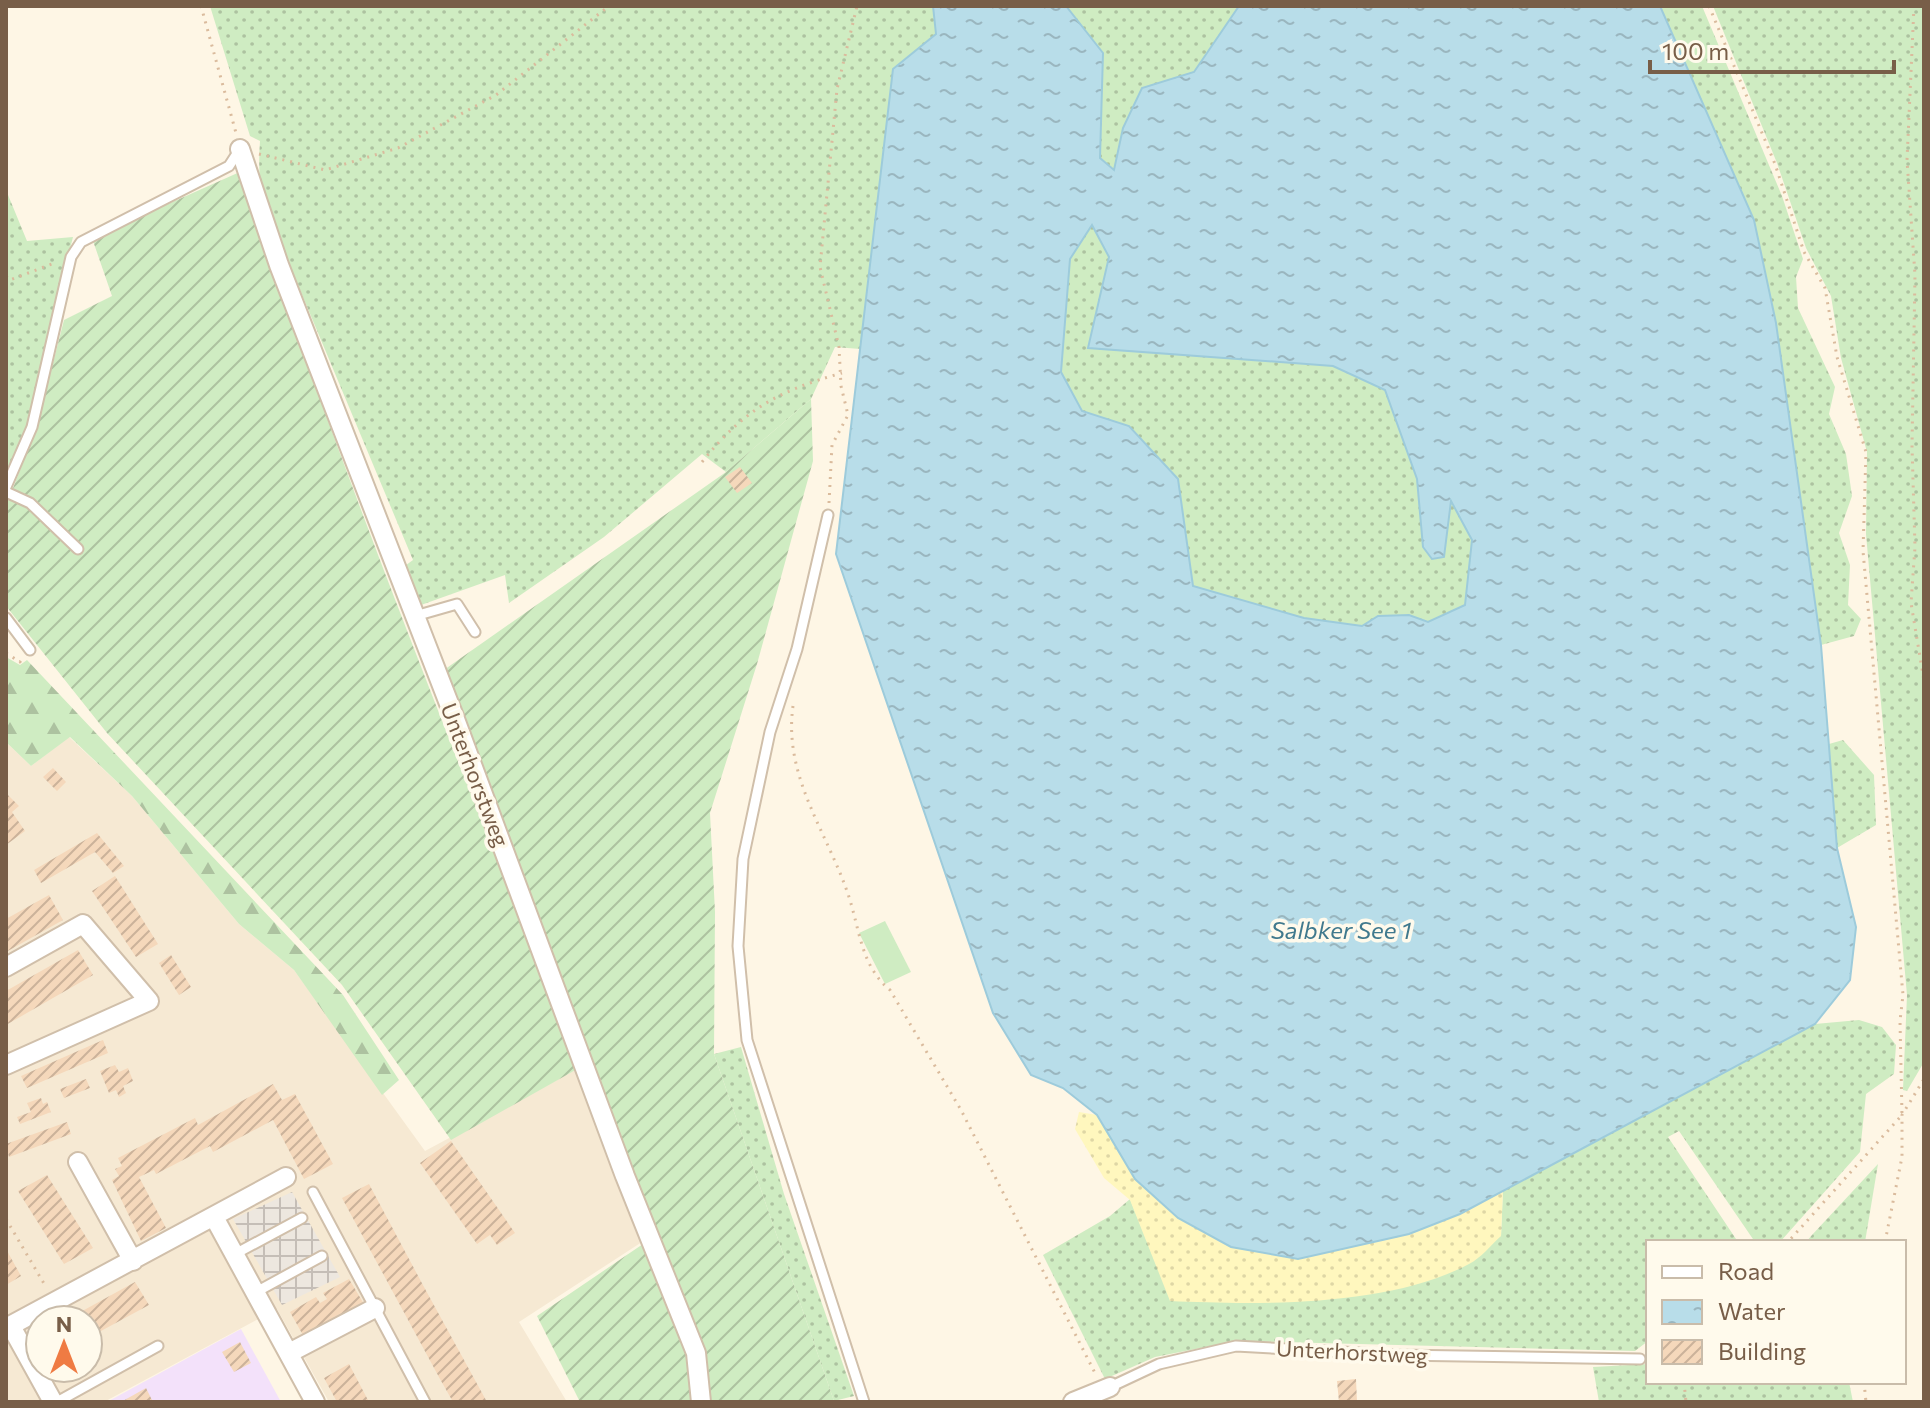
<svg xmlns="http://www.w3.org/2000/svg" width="1930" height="1408" viewBox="0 0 1930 1408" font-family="Commissioner,sans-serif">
	<defs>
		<pattern id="industrial-grid" width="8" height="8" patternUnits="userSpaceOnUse" patternTransform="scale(2)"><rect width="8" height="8" fill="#ede7df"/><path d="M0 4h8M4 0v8" fill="none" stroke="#c5beb7"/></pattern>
		<pattern id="grass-dots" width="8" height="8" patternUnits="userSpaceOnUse" patternTransform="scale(2)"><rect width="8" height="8" fill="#cfecc2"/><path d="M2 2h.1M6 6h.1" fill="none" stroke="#adc2a0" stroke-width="1.8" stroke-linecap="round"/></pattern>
		<pattern id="forest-firs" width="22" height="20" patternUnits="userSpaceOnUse" patternTransform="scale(2)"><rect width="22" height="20" fill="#cfecc2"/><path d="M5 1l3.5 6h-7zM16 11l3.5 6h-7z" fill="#adc2a0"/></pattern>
		<pattern id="sand-dots" width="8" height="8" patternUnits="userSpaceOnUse" patternTransform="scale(2)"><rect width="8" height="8" fill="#fff7be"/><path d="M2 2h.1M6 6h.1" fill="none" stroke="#ded6a5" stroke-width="1.8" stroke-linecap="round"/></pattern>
		<pattern id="garden-furrows" width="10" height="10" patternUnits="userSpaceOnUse" patternTransform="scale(2)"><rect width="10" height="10" fill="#cfecc2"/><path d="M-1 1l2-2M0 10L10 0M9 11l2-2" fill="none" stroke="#adc2a0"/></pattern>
		<pattern id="water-ripples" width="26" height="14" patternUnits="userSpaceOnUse" patternTransform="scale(2)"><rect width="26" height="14" fill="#b8dde9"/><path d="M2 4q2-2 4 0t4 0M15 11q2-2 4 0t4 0" fill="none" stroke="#9ab6bf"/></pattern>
		<pattern id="building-hatch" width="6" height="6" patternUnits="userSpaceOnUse" patternTransform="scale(2)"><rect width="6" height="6" fill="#f5d8bb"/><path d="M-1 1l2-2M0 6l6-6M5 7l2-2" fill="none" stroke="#cbb29a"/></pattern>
	</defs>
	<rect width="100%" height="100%" fill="#fef6e5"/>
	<path fill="#f6e9d3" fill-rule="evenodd" d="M 69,737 L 132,796 L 239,924 L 294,970 L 425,1151 L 579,1068 L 645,1240 L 519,1322 L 567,1402 L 329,1402 L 277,1309 L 104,1402 L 6,1402 L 6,742 L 31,766 ZM 40,1320 L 88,1320 L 88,1368 L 40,1368 Z"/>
	<path fill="url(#industrial-grid)" d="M 292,1192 L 340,1277 L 282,1305 L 233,1219 Z"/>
	<path fill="#f3e1fa" d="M 241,1329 L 281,1402 L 107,1402 Z"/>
	<path fill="url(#grass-dots)" d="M 210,6 L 933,6 L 936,34 L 893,70 L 860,349 L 835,347 L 811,399 L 726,472 L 702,454 L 604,537 L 509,603 L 505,575 L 421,605 L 402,568 L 413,560 L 285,254 C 262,219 257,182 260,141 L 250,136 Z
		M 1066,6 L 1239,6 L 1194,72 L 1142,89 L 1123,128 L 1114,170 L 1100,158 L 1103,53 Z
		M 1660,6 L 1702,6 L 1782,196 L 1803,259 L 1796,277 L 1798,308 L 1835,387 L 1829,414 L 1846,454 L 1852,496 L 1839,533 L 1850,565 L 1848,605 L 1861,619 L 1854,636 L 1821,645 L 1776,323 L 1754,220 Z
		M 1713,6 L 1924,6 L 1924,1062 L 1907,1091 L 1903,1090 L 1907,995 L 1866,534 L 1867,452 L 1841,358 L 1831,296 L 1806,248 L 1777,163 Z
		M 6,190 L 27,241 L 73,237 L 53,314 L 32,417 L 6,480 Z
		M 1092,224 L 1109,257 L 1089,348 L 1334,366 L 1385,390 L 1417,479 L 1423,547 L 1451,500 L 1472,540 L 1465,605 L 1428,622 L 1409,615 L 1378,616 L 1362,626 L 1304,618 L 1192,586 L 1178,479 L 1129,426 L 1082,411 L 1061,372 L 1070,259 Z
		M 1843,740 L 1874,775 L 1876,825 L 1837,848 L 1829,744 Z
		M 1859,1020 L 1882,1027 L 1896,1045 L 1894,1074 L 1866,1094 L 1860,1152 L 1780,1242 L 1755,1242 L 1679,1131 L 1668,1137 L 1738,1242 L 1648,1242 L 1648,1341 L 1635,1351 L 1236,1341 L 1155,1357 L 1105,1379 L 1043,1255 L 1110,1216 L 1130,1199 L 1171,1301 L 1501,1236 L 1503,1189 L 1815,1024 Z
		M 741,1047 L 784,1194 L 854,1396 L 834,1401 L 714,1054 Z
		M 1878,1164 L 1865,1242 L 1806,1242 L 1812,1235 Z
		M 1648,1364 L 1648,1382 L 1849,1382 L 1853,1402 L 1599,1402 L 1593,1367 Z"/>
	<path fill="url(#forest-firs)" d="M 6,657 L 20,665 L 27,660 L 343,995 L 399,1080 L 382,1095 L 294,970 L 239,924 L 132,796 L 70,737 L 31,766 L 6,742 Z"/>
	<path fill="url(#sand-dots)" d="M 1079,1112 L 1097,1115 L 1135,1179 L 1178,1218 L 1460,1214 L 1503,1189 L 1501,1236 C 1491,1245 1481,1258 1469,1264 C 1388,1307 1260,1305 1170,1301 L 1130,1200 L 1104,1178 L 1075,1129 Z"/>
	<path fill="#cfecc2" d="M 885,921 L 911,972 L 885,984 L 859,933 Z"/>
	<path fill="url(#garden-furrows)" d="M 242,171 C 340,475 463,771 579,1068 L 451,1140 L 342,985 L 107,733 L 6,606 L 6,506 L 36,429 L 64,320 L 112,296 L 92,238 Z
		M 811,399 L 813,461 L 757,664 L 710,813 L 715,912 L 714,1054 L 834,1401 L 709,1402 L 704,1355 L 441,672 L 726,472 Z
		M 643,1244 L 687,1354 L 694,1402 L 580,1402 L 537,1316 Z"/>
	<path fill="url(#water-ripples)" stroke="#9dcbdb" stroke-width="2" fill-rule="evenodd" d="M 933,6 L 1066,6 L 1103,53 L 1100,158 L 1114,170 L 1123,128 L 1142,88 L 1194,72 L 1239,6 L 1660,6 L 1754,220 L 1776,323 L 1821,645 L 1837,848 L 1856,927 L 1850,980 L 1815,1024 L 1460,1214 L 1409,1234 L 1298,1259 L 1231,1247 L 1178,1218 L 1135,1179 L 1097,1115 L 1063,1088 L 1031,1075 L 993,1013 L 836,554 L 893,69 L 936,34 ZM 1092,225 L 1109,257 L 1088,348 L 1333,366 L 1385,390 L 1417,479 L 1423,547 L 1432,559 L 1444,557 L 1451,501 L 1472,540 L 1465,605 L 1428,622 L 1409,615 L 1378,616 L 1362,626 L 1304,618 L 1193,586 L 1178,479 L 1129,426 L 1082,411 L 1061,372 L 1070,259 Z"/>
	<path fill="url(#building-hatch)" d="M 740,467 L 752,483 L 737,493 L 725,477 Z
		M 53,768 L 66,782 L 57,791 L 43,777 Z
		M 6,793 L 19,806 L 12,812 L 25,831 L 6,845 Z
		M 97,833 L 124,866 L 113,873 L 95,852 L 41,883 L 34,870 Z
		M 115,876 L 158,944 L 136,957 L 92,891 Z
		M 49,895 L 63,920 L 6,952 L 6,919 Z
		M 78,950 L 93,975 L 6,1025 L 6,991 Z
		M 171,955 L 191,987 L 179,995 L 159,963 Z
		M 103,1040 L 108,1053 L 27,1088 L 21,1076 Z
		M 115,1065 L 119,1072 L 128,1068 L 133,1081 L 123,1086 L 126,1093 L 119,1097 L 116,1090 L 109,1093 L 100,1071 Z
		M 86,1079 L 90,1088 L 64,1098 L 60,1089 Z
		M 273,1084 L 282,1100 L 295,1094 L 333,1164 L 304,1179 L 273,1120 L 213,1152 L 210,1146 L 156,1174 L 154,1170 L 139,1177 L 166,1228 L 141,1241 L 112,1180 L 119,1176 L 115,1169 L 122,1166 L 118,1158 L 195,1118 L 198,1125 Z
		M 41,1098 L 43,1104 L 47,1102 L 51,1112 L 20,1124 L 17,1117 L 31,1112 L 27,1103 Z
		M 67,1122 L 71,1134 L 9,1157 L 6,1144 Z
		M 451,1141 L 515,1233 L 497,1245 L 490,1235 L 477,1244 L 420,1163 Z
		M 47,1175 L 93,1248 L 64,1264 L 18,1191 Z
		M 369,1184 L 424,1287 L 487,1402 L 453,1402 L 440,1379 L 342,1198 Z
		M 6,1249 L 21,1276 L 6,1285 Z
		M 349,1279 L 364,1304 L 304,1337 L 290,1312 L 316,1297 L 320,1303 L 327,1299 L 323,1293 Z
		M 135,1282 L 149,1305 L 88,1338 L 88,1320 L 66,1320 Z
		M 40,1334 L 40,1358 L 30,1340 Z
		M 240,1342 L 251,1363 L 234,1372 L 222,1352 Z
		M 349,1364 L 369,1402 L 337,1402 L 324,1378 Z
		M 1356,1379 L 1357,1402 L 1339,1402 L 1337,1381 Z
		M 146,1388 L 153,1402 L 121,1402 Z"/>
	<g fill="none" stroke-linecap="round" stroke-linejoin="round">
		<g stroke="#d0bfaa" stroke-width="13">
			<path id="lane" d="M 6,487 L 32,427 L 71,257 L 81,242 L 229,166 L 240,149
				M 6,492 L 30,503 L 78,549
				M 828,515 L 797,649 L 770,732 L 743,859 L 738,946 L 747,1040 L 864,1402
				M 415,616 L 457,604 L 475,632
				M 6,618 L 30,650
				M 313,1192 L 425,1402
				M 235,1254 L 302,1218
				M 256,1292 L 322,1256
				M 1110,1387 L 1159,1364 L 1236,1346 L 1397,1355 L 1640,1359
				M 57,1402 L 158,1346"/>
		</g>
		<g stroke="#d0bfaa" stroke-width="22">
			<path id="street" d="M 240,149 L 279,265 L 455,719 L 625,1176 L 696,1353 L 701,1402
				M 6,967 L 83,924 L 149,1001 L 6,1065
				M 78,1162 L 133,1261
				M 214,1217 L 315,1402
				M 6,1328 L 286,1177
				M 12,1328 L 53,1402
				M 289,1353 L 375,1308
				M 1073,1402 L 1110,1387"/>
		</g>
		<path stroke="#dabb9d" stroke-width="3" stroke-dasharray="2 6" stroke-linecap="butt" d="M 201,6 L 236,133
			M 1709,6 L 1775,164 L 1804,252 L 1825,288 L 1837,357 L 1866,452 L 1863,551 L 1903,995 L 1900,1021 L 1902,1115 L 1788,1242
			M 1914,6 L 1907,160 L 1915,275 L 1912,446 L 1915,547 L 1911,603 L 1924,681
			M 259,154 L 325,170 L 398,148 L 496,95 L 609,6
			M 6,276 L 10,280 L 57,262
			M 702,462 C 744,410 777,391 842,373
			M 829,503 L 832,445 L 848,415 L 841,386 L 839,347 L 820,267 L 837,89 L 857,6
			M 6,653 L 20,662 L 22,659
			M 793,706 C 783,777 828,833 849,897 C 860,931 861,966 890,990 L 961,1110 L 1096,1375
			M 6,1219 L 46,1287
			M 1885,1242 L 1902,1157 L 1902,1115 L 1924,1079
			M 1684,1382 L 1686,1402
			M 1864,1382 L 1866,1402"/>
		<use href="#lane" stroke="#fff" stroke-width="9"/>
		<use href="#street" stroke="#fff" stroke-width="18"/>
	</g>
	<g text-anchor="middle" stroke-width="7" stroke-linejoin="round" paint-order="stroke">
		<g font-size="22" fill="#785e48" stroke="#fffaec">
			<text transform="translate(475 775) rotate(69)" y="8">Unterhorstweg</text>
			<text transform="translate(1352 1352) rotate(3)" y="8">Unterhorstweg</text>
		</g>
		<g font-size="24" font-style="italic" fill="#40798d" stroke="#fffaec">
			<text x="1341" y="939">Salbker See 1</text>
		</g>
	</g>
	<rect width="1930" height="1408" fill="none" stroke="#785e48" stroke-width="16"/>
	<rect x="1646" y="1240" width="260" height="144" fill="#fffaec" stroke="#c9bcaa" stroke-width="2"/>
	<rect x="1662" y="1266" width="40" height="12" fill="#ffffff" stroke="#c9bcaa" stroke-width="2"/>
	<text x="1718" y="1280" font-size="24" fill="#785e48">Road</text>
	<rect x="1662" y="1300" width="40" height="24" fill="url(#water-ripples)" stroke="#c9bcaa" stroke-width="2"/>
	<text x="1718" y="1320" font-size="24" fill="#785e48">Water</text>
	<rect x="1662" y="1340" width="40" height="24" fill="url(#building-hatch)" stroke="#c9bcaa" stroke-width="2"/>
	<text x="1718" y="1360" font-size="24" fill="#785e48">Building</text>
	<g transform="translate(64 1344)"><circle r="38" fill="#fffaec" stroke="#c9bcaa" stroke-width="2"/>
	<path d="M0-6L14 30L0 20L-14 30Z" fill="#ef7b43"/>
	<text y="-12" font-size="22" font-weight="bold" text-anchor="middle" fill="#785e48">N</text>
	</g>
	<path d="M1650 60v12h244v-12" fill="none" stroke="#785e48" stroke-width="4"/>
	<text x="1662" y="60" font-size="24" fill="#785e48" stroke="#fffaec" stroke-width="6" paint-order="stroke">100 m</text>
</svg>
